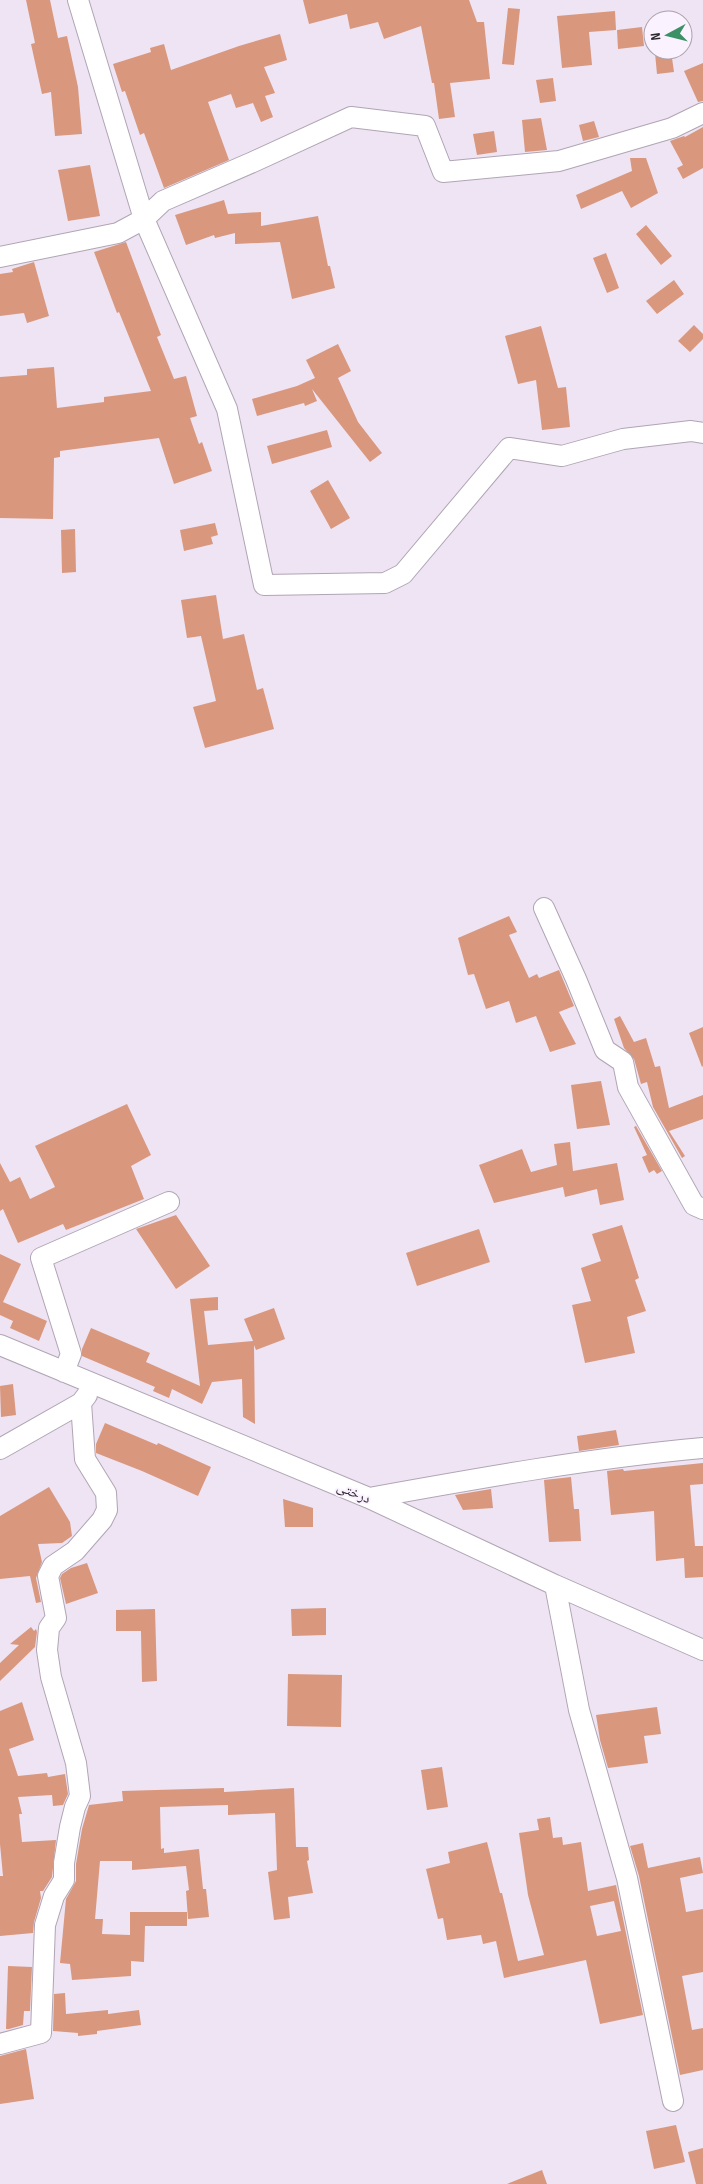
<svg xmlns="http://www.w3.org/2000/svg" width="703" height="2184" viewBox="0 0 703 2184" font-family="'Sofia Sans Condensed','Noto Naskh Arabic',sans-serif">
	<rect width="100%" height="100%" fill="#efe4f3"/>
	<path fill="#d9977e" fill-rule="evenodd" d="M 26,0 L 50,0 L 58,38 L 67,36 L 78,87 L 82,134 L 55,136 L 51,92 L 42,94 L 31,44 L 35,43 Z
		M 303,0 L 469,0 L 477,22 L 484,22 L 490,79 L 450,83 L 455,117 L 439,119 L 434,83 L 432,83 L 421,26 L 384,39 L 378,22 L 350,29 L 347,14 L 309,24 Z
		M 508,8 L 520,9 L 514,65 L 502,64 Z
		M 615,11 L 616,30 L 589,32 L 592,65 L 562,68 L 557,16 Z
		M 642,27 L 644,46 L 618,49 L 617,30 Z
		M 280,34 L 287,60 L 264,67 L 275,93 L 265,96 L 273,117 L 261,122 L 253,103 L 236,108 L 231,94 L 208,102 L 229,160 L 164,188 L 144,133 L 140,135 L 125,91 L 122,92 L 113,64 L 151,52 L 150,48 L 164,44 L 171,70 L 239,46 Z
		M 671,51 L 674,72 L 657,74 L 655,53 Z
		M 703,63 L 703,101 L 698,102 L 684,71 Z
		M 553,78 L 556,101 L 540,103 L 536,80 Z
		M 541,118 L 547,150 L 525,152 L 522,120 Z
		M 594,121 L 599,137 L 583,141 L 579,125 Z
		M 703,127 L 703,168 L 683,179 L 677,168 L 683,165 L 670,141 L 684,136 L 685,137 Z
		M 494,131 L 497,152 L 477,155 L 473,134 Z
		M 630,158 L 646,158 L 658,193 L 631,208 L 622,191 L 581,209 L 576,195 L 632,171 Z
		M 90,165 L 100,216 L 68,221 L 58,170 Z
		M 224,200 L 228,214 L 261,212 L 261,226 L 318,216 L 328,266 L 330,266 L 335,288 L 292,299 L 280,242 L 235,244 L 235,233 L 215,238 L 214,235 L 186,245 L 175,215 Z
		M 646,225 L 672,256 L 661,265 L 636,234 Z
		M 126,242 L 161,335 L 157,337 L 174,379 L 186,376 L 197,416 L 190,418 L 199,444 L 202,442 L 212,471 L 174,484 L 159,438 L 60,451 L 60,457 L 54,458 L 53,519 L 0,518 L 0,377 L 27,375 L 27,369 L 54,367 L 57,408 L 104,402 L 104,397 L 151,391 L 119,312 L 117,313 L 94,252 Z
		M 606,253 L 619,288 L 607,293 L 593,258 Z
		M 34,262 L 49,316 L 27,323 L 24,313 L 0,316 L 0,274 L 13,272 L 12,269 Z
		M 674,280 L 684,294 L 657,314 L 646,301 Z
		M 694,325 L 703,334 L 703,339 L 690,352 L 678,341 Z
		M 541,326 L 558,388 L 566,387 L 570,427 L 542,430 L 536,380 L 518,384 L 505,336 Z
		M 338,344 L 351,371 L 338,378 L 358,422 L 382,453 L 370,462 L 312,389 L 317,401 L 305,406 L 304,403 L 257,416 L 252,399 L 297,386 L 315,378 L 306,360 Z
		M 327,430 L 332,447 L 272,464 L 267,446 Z
		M 328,480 L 350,518 L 331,529 L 310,491 Z
		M 215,523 L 218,535 L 211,537 L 213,544 L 184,551 L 180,530 Z
		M 75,529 L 76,572 L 62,573 L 61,530 Z
		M 216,595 L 223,639 L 244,634 L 257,690 L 263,688 L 274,729 L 205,748 L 193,707 L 216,701 L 201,636 L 187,638 L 181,600 Z
		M 509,916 L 517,932 L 509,935 L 529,978 L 537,974 L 539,978 L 559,970 L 574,1006 L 559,1012 L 576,1044 L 550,1052 L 536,1016 L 516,1023 L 509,1001 L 486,1009 L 474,974 L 468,975 L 458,938 Z
		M 620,1016 L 634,1042 L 646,1038 L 655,1067 L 660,1066 L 669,1108 L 703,1095 L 703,1119 L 669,1131 L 685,1156 L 682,1158 L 653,1107 L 647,1082 L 641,1084 L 634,1059 L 624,1048 L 614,1019 Z
		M 703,1027 L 703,1066 L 702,1067 L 689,1033 Z
		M 601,1081 L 610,1125 L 577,1129 L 571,1085 Z
		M 127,1104 L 151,1155 L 131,1166 L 144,1199 L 66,1230 L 63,1224 L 18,1243 L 3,1209 L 0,1211 L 0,1163 L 10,1182 L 20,1177 L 30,1199 L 55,1187 L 35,1146 Z
		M 636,1126 L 662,1171 L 657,1174 L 654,1170 L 649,1173 L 642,1157 L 647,1155 L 634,1127 Z
		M 570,1142 L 573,1171 L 617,1163 L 624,1200 L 600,1205 L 597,1189 L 565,1197 L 563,1187 L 494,1203 L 479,1165 L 522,1149 L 531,1172 L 557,1165 L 554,1144 Z
		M 176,1215 L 210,1266 L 176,1289 L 136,1229 Z
		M 622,1225 L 639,1278 L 635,1280 L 646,1311 L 627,1317 L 635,1353 L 585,1363 L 572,1305 L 591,1301 L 581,1268 L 601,1261 L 592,1234 Z
		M 479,1229 L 490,1262 L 417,1286 L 406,1253 Z
		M 0,1254 L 21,1264 L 3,1302 L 47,1321 L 39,1341 L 10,1328 L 13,1321 L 0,1315 Z
		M 218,1297 L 218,1310 L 204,1311 L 208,1345 L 253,1341 L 244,1319 L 274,1308 L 285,1339 L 256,1350 L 254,1345 L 255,1424 L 243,1417 L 242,1379 L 212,1382 L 202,1404 L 172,1389 L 169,1398 L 153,1391 L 155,1387 L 82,1356 L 82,1349 L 91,1328 L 150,1353 L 146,1362 L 200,1386 L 190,1299 Z
		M 13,1384 L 16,1415 L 1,1417 L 0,1386 Z
		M 105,1423 L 157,1445 L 158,1443 L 211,1467 L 198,1496 L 142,1471 L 96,1453 L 96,1444 Z
		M 616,1430 L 619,1445 L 579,1451 L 577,1436 Z
		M 703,1463 L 703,1484 L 690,1485 L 695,1546 L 703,1546 L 703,1577 L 685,1578 L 684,1558 L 656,1561 L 654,1511 L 611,1515 L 607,1471 L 623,1469 L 624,1471 Z
		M 571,1477 L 574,1509 L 579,1509 L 581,1541 L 549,1542 L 544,1480 Z
		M 49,1487 L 70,1522 L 72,1536 L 62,1543 L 38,1544 L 42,1562 L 36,1578 L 41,1602 L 36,1603 L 30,1576 L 0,1579 L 0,1516 Z
		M 491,1489 L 493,1508 L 463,1510 L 455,1495 Z
		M 283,1499 L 313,1508 L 313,1527 L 285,1527 Z
		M 87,1563 L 98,1593 L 66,1604 L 60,1578 L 62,1574 L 71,1568 Z
		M 326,1608 L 326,1635 L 292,1636 L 291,1609 Z
		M 155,1609 L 157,1681 L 142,1682 L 141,1631 L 116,1631 L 116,1610 Z
		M 31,1627 L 34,1631 L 36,1629 L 37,1632 L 35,1647 L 0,1681 L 0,1663 L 19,1645 L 10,1644 Z
		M 288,1674 L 342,1675 L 341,1727 L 287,1726 Z
		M 22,1702 L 34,1740 L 9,1749 L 18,1776 L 47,1773 L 48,1777 L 65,1774 L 68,1794 L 63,1805 L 53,1806 L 52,1795 L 18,1797 L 22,1814 L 19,1814 L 22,1842 L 56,1840 L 52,1877 L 43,1891 L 40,1891 L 41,1898 L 34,1922 L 33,1933 L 0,1936 L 0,1876 L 3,1876 L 0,1844 L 0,1711 Z
		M 657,1707 L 661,1734 L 644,1736 L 648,1763 L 608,1768 L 600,1740 L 596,1715 Z
		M 442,1767 L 448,1807 L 427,1810 L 421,1770 Z
		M 224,1788 L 224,1792 L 294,1788 L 296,1847 L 308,1847 L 309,1860 L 307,1861 L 313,1893 L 288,1897 L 290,1918 L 274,1920 L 268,1872 L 277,1870 L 275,1813 L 228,1815 L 228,1805 L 160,1807 L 161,1849 L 164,1848 L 164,1853 L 199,1849 L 203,1889 L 206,1889 L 209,1917 L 188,1919 L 186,1891 L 189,1890 L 186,1866 L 132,1870 L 132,1861 L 100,1861 L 95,1919 L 103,1919 L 102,1934 L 130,1935 L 130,1912 L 187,1912 L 187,1926 L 145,1926 L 144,1962 L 131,1961 L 131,1976 L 72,1980 L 70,1964 L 60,1963 L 66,1899 L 76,1881 L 76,1864 L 82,1829 L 89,1805 L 123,1801 L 122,1791 Z
		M 550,1817 L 553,1838 L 562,1837 L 563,1845 L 581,1842 L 588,1891 L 616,1885 L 643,2015 L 600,2024 L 586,1960 L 504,1978 L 496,1941 L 483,1944 L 481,1935 L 447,1940 L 443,1918 L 438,1919 L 426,1869 L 450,1863 L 448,1852 L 487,1842 L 500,1893 L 502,1893 L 518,1961 L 544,1955 L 528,1895 L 519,1833 L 539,1830 L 537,1819 ZM 614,1901 L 621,1931 L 597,1936 L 590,1906 Z
		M 643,1843 L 648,1868 L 700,1857 L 703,1873 L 680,1878 L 686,1912 L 703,1909 L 703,1972 L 682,1976 L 692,2030 L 703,2028 L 703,2070 L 680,2075 L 639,1876 L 630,1846 Z
		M 8,1966 L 32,1967 L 30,2011 L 24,2011 L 23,2025 L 9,2029 L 6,2029 Z
		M 65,1993 L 66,2014 L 108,2010 L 108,2014 L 139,2010 L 141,2025 L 97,2031 L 97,2034 L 78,2036 L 78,2033 L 53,2031 L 54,1994 Z
		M 26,2049 L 34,2099 L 0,2104 L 0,2056 Z
		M 676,2125 L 685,2162 L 654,2169 L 646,2131 Z
		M 703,2148 L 703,2184 L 696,2184 L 688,2152 Z
		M 542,2170 L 547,2184 L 507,2184 Z"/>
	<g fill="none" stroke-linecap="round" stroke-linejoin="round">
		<g stroke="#b0a5b4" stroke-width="22">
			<path id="minor" d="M 78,0 L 144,219 L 227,409 L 264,585 L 385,583 L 403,574 L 509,448 L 562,456 L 623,439 L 691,431 L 703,433
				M 0,257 L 118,233 L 144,219 L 163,201 L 253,162 L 351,117 L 425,126 L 443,172 L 559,161 L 672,128 L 703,113
				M 544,908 L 576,979 L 605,1050 L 623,1062 L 628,1087 L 694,1205 L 703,1209
				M 0,1345 L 369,1498 L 555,1585 L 703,1650
				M 64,1372 L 71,1354 L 41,1258 L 169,1202
				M 0,1449 L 81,1403 L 87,1395
				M 369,1498 C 480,1478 591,1458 703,1448
				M 555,1585 L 579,1710 L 627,1878 L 673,2101
				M 0,2044 L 41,2033 L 45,1925 L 54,1896 L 64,1880 L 64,1863 L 70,1827 L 75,1807 L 80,1796 L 76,1763 L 51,1677 L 47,1650 L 49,1628 L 56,1618 L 48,1576 L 53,1566 L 75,1551 L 102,1520 L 107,1510 L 106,1493 L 85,1459 L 81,1403"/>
		</g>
		<use href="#minor" stroke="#fff" stroke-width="20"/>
	</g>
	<g text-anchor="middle" stroke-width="4" stroke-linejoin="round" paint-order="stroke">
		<g font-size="14" fill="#2d282e" stroke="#fbf2ff">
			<text transform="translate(354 1492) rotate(23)" y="5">درختی</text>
		</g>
	</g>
	<g transform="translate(668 35) rotate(263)"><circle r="24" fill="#fbf2ff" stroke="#a9a1ab"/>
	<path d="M0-4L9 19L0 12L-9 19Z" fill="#3b9165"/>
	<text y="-8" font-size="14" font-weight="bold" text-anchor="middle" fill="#2d282e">N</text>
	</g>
</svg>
